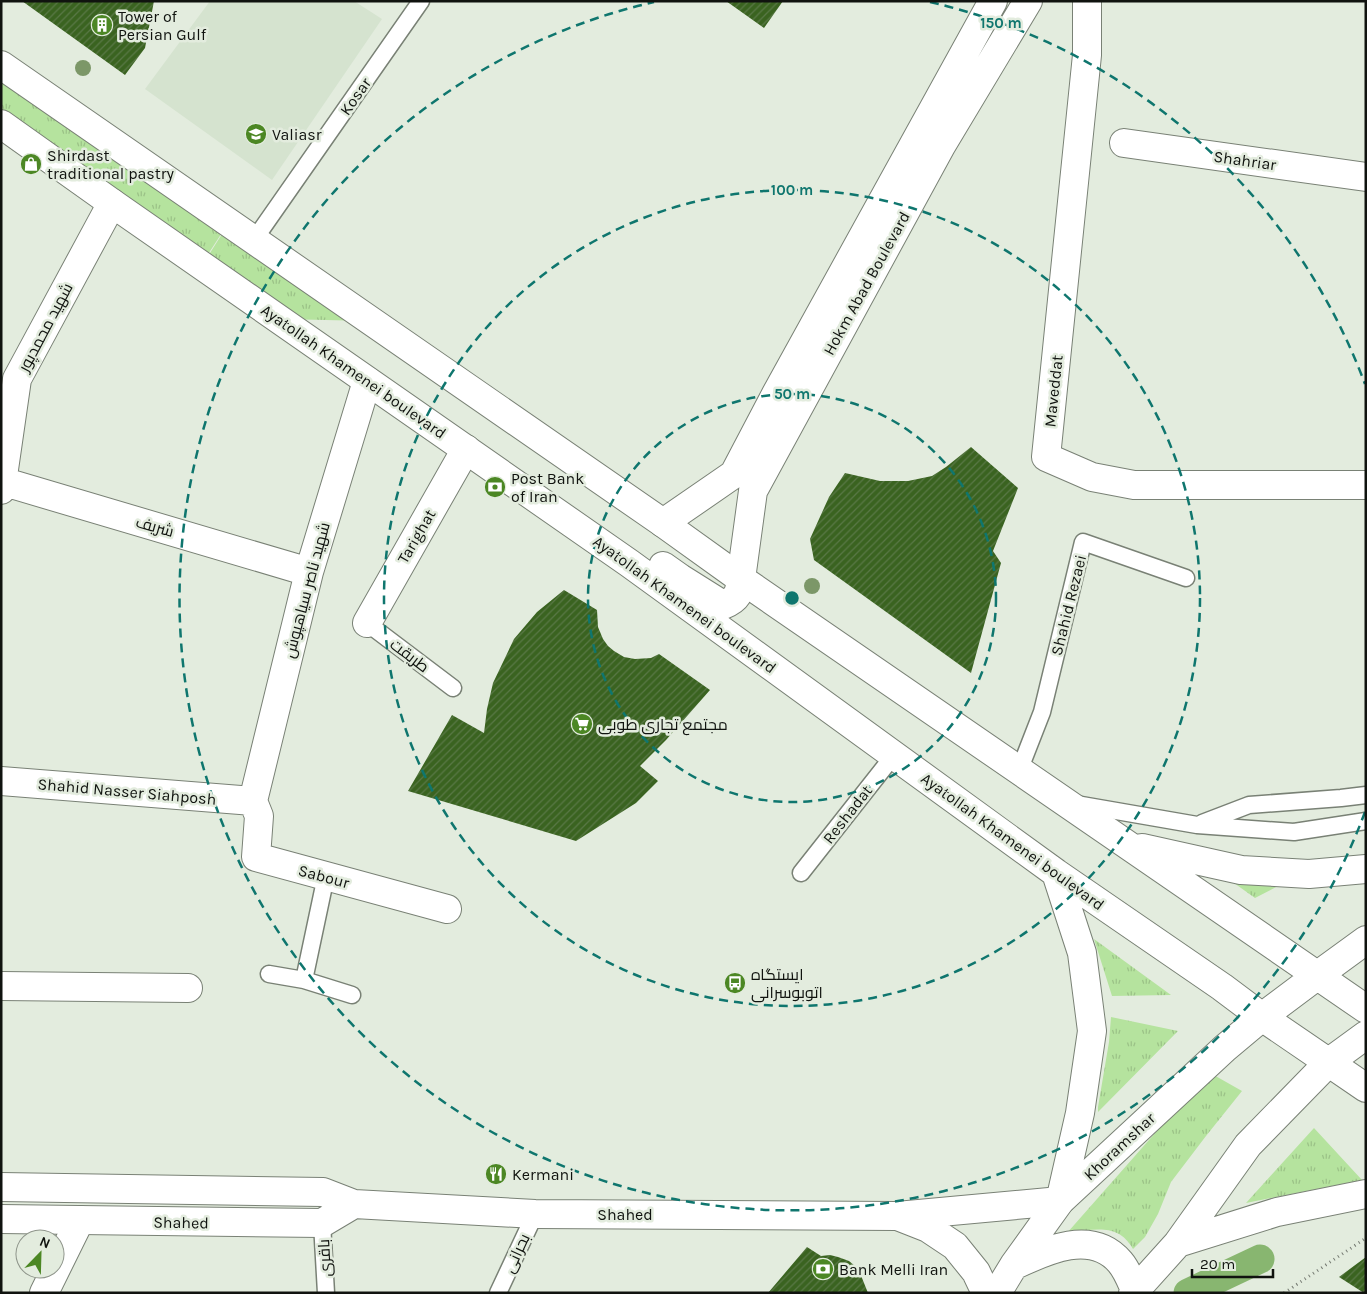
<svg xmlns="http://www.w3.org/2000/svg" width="1367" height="1294" viewBox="0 0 1367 1294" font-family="Karla,Cairo,sans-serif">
	<defs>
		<pattern id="grass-tufts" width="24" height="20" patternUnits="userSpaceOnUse" patternTransform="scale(1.25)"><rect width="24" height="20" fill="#b5e39e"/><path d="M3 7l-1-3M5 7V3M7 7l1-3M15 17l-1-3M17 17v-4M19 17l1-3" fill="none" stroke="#9bc287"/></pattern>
		<pattern id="building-hatch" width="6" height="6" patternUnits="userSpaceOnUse" patternTransform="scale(1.25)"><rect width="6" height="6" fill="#3a6320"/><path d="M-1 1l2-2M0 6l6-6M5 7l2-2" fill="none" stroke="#597846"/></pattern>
	</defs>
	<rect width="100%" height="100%" fill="#e3ecde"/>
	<path fill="#d5e3cf" d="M 210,1 L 354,1 L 382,19 L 272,180 L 145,89 Z"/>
	<path fill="url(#grass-tufts)" d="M 1,65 L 229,222 L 201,265 L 1,124 Z
		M 229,223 L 369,321 L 281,319 L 203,264 Z
		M 1234,883 L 1280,885 L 1255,898 Z
		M 1094,939 L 1171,995 L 1112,996 Z
		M 1111,1017 L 1178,1031 L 1098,1112 L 1098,1107 L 1109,1042 Z
		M 1212,1074 L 1242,1091 L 1206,1136 L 1171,1182 L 1158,1214 L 1145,1237 L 1133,1249 C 1118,1222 1093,1230 1067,1233 L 1186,1098 Z
		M 1314,1128 L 1362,1180 L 1246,1203 Z"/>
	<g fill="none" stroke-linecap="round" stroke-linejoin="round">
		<path stroke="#88b670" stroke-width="29" d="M 1188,1293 L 1260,1259"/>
	</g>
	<path fill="url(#building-hatch)" d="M 22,1 L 154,1 L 145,48 L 125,75 Z
		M 726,1 L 783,1 L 764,28 Z
		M 971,447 L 1018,488 L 993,551 L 1001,563 L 971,673 L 814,560 L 810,539 L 829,497 L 845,473 L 880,481 L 908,481 L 932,476 L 946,467 Z
		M 564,590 L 597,610 L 598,627 L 603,639 L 608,646 L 614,651 L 624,657 L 635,659 L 651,658 L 659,654 L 710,690 L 666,740 L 640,766 L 658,781 L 636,803 L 576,841 L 408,791 L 452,715 L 484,733 L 487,709 L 493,683 L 514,639 L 537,612 Z
		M 807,1247 L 821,1256 L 830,1255 L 838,1257 L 849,1261 L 855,1266 L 860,1273 L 868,1293 L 768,1293 Z
		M 1366,1257 L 1366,1293 L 1364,1293 L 1339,1277 Z"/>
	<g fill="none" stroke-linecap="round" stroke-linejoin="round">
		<g stroke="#798175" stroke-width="19">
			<path id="lane" d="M 254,240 L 421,1
				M 367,623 L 453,688
				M 1019,771 L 1042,712 L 1083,542 L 1186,578
				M 1076,804 L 1197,825 L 1294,832 L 1366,821
				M 1202,823 L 1249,805 L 1341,798 L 1366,795
				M 801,873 L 894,755
				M 269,974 L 304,980 L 352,995
				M 304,980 L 326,876
				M 322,1223 L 326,1293
				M 498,1293 L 535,1214"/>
		</g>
		<g stroke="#798175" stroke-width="30">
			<path id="street" d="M 1087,1 L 1087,55 L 1046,457 L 1092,477 L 1134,485 L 1366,485
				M 1124,143 L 1366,177
				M 1,481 L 309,572
				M 1,490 L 17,379 L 112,203
				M 367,623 L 466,449
				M 1,781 L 253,801
				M 253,801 L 309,572 L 367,381
				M 253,801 L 259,816 L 256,857 L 447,909
				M 1,986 L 188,988
				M 44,1293 L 80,1220"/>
		</g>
		<g stroke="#798175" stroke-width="30">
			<path id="secondary" d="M 663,523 L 734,474 L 776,394 L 993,1
				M 741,579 L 753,491 L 941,146 L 1028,1
				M 1,1187 L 323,1192 L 354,1204 L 535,1214 L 897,1216 L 1060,1201
				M 900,1217 L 928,1228 L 955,1246 L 976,1272 L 986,1293
				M 1,1219 L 322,1223 L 354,1204"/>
		</g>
		<g stroke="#798175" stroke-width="30">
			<path id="primary" d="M 1,65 L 663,523 L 741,579 L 1366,1009
				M 1,124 L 112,203 L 629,563 L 1056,873 L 1222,987 L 1262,1017 L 1366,1088
				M 663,566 L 680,578 L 723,605 C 738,599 739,594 741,579
				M 1142,848 L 1241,870 L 1309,874 L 1366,869
				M 1056,873 L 1082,953 L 1092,1031 L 1080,1113 L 1060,1201
				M 1178,1243 L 1277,1212 L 1366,1194
				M 1015,1265 C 1047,1250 1092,1229 1120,1262 C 1127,1270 1131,1281 1135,1290
				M 997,1293 L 1014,1265 L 1060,1201 L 1225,1048 L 1262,1017 L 1318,975 L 1366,940
				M 1133,1293 L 1178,1243 L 1248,1145 L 1329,1062 L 1366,1035"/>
		</g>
		<path stroke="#757a72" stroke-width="3" stroke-dasharray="1 4" stroke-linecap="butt" d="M 1284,1293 L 1366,1238"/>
		<use href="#lane" stroke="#fff" stroke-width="16"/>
		<use href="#street" stroke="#fff" stroke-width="28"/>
		<use href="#secondary" stroke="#fff" stroke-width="28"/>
		<use href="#primary" stroke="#fff" stroke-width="28"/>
	</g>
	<g fill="#7c9768">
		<circle cx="83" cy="68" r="8"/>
		<circle cx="812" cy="586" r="8"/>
	</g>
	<g fill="none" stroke="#0f766e" stroke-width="2.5" stroke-dasharray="9 6">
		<circle cx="792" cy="598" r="204"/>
		<circle cx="792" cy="598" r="408"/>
		<path d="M1365 812A612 612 0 1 1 654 2M930 2A612 612 0 0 1 1365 384"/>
	</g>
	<defs>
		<g id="building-disc" transform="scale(1.125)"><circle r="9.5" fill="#4c8724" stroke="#e3ecde"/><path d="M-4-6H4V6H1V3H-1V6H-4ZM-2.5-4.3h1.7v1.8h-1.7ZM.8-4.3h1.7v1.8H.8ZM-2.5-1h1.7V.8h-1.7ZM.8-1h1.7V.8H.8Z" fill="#fff"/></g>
		<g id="school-disc" transform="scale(1.125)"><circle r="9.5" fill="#4c8724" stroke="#e3ecde"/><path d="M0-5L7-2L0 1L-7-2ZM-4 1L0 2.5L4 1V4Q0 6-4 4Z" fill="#fff"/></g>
		<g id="shop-disc" transform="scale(1.125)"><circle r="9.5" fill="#4c8724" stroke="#e3ecde"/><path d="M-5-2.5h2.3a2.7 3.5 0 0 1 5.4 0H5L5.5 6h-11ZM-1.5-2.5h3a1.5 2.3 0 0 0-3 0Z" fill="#fff"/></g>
		<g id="bank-disc" transform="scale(1.125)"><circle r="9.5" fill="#4c8724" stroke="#e3ecde"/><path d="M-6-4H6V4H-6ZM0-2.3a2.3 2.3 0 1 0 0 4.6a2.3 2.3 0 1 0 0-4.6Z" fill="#fff"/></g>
		<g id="supermarket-disc" transform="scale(1.125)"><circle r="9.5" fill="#4c8724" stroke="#e3ecde"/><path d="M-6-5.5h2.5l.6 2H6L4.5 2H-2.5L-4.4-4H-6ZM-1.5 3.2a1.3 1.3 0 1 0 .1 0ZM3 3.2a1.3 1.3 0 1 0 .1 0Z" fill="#fff"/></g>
		<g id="bus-disc" transform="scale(1.125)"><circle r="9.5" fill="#4c8724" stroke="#e3ecde"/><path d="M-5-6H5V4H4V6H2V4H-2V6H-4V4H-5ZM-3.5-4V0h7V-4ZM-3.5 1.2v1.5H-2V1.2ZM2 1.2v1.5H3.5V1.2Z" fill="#fff"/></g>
		<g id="restaurant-disc" transform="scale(1.125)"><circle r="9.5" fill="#4c8724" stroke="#e3ecde"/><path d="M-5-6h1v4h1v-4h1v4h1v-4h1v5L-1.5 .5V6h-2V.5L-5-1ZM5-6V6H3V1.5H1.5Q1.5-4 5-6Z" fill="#fff"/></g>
	</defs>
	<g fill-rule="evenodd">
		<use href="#building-disc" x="102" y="25"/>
		<use href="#school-disc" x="256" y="134"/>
		<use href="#shop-disc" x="31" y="164"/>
		<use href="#bank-disc" x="495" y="487"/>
		<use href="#supermarket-disc" x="582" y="724"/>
		<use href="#bus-disc" x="735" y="983"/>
		<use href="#restaurant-disc" x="496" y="1174"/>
		<use href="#bank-disc" x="823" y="1269"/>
	</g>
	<g text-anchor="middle" stroke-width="5" stroke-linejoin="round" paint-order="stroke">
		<g font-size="16" fill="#10130f" stroke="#e3ecde" text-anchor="start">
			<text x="118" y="22">Tower of<tspan x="118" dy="18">Persian Gulf</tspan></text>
			<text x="272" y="140">Valiasr</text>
			<text x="47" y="161">Shirdast<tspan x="47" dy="18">traditional pastry</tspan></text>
			<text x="511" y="484">Post Bank<tspan x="511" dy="18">of Iran</tspan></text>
			<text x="598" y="730">مجتمع تجاری طوبی</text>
			<text x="751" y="980">ایستگاه<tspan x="751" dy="18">اتوبوسرانی</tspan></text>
			<text x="512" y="1180">Kermani</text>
			<text x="839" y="1275">Bank Melli Iran</text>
		</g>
		<g font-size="16" fill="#10130f" stroke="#e3ecde">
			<text transform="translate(355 96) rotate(-55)" y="6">Kosar</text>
			<text transform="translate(1245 160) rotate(8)" y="6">Shahriar</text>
			<text transform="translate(866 283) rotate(-61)" y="6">Hokm Abad Boulevard</text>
			<text transform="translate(45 327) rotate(-62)" y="6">شهید محمدپور</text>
			<text transform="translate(354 371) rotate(35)" y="6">Ayatollah Khamenei boulevard</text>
			<text transform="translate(1053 391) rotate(-84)" y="6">Maveddat</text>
			<text transform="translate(155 526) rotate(16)" y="6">شریف</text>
			<text transform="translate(416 536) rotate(-60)" y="6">Tarighat</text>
			<text transform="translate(306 590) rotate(-75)" y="6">شهید ناصر سیاهپوش</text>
			<text transform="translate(685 604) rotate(36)" y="6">Ayatollah Khamenei boulevard</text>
			<text transform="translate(1068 605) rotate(-76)" y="6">Shahid Rezaei</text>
			<text transform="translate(410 655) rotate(37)" y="6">طریقت</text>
			<text transform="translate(127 791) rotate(5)" y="6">Shahid Nasser Siahposh</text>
			<text transform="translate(847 814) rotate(-52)" y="6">Reshadat</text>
			<text transform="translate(1013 841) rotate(36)" y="6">Ayatollah Khamenei boulevard</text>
			<text transform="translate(324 876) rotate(15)" y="6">Sabour</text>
			<text transform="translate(1119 1146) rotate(-43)" y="6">Khoramshar</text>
			<text x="625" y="1220">Shahed</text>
			<text transform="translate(181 1222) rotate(1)" y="6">Shahed</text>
			<text transform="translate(516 1253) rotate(-65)" y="6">بحرانی</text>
			<text transform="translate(324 1258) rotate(-93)" y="6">باقری</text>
		</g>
	</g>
	<circle cx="792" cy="598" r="8" fill="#0f766e" stroke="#e3ecde" stroke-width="2.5"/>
	<g font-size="15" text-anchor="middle" font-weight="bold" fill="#0f766e" stroke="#e3ecde" stroke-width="5" stroke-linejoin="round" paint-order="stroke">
		<text x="1001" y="28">150 m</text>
		<text x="792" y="195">100 m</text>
		<text x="792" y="399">50 m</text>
	</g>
	<rect width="1367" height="1294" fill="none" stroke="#10130f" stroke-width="5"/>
	<g transform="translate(40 1254) rotate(23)"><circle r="24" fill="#e3ecde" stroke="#8f958b"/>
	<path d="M0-4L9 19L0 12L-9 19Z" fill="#4c8724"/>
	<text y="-8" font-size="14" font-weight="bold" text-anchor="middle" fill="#10130f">N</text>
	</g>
	<path d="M1192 1269v8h81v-8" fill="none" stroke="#10130f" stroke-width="2.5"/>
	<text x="1200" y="1269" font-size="15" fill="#10130f" stroke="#e3ecde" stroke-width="4" paint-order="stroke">20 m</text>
</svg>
